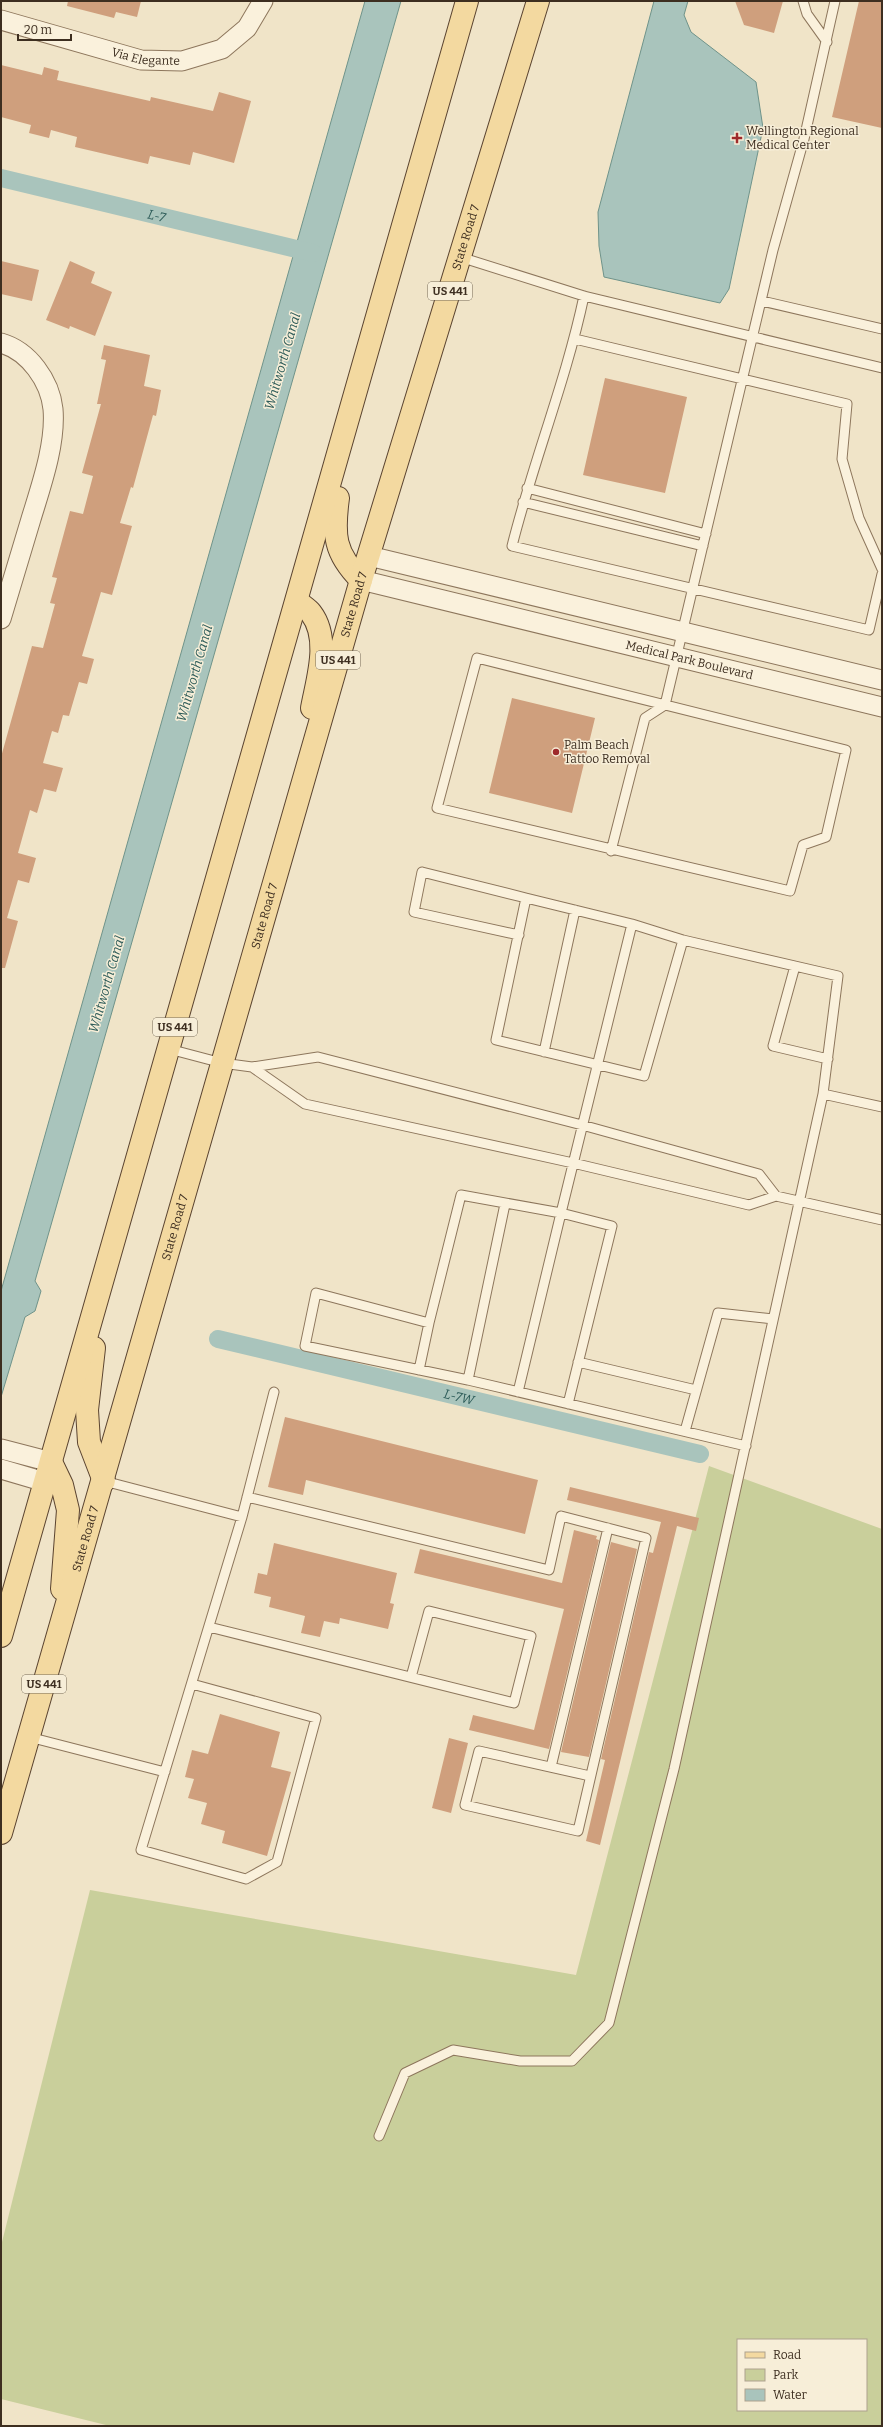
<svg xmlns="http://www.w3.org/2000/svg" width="883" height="2427" viewBox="0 0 883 2427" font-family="Bitter,serif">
	<rect width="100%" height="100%" fill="#f0e4c8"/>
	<path fill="#c9cf9b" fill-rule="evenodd" d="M 709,1466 L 882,1529 L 882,2426 L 110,2426 L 1,2399 L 1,2246 L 90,1890 L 576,1975 ZM 738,2340 L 866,2340 L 866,2410 L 738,2410 Z"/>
	<path fill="#a9c4bc" stroke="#6f938a" d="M 365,1 L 401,1 L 35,1281 L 41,1291 L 35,1311 L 25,1317 L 1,1397 L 1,1291 Z
		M 654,1 L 688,1 L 684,15 L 691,32 L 756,82 L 763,128 L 729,289 L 720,303 L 604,277 L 599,246 L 598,212 Z"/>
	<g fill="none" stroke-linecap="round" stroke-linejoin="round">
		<g stroke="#a9c4bc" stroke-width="18">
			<path id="s1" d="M 1,178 L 313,253"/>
			<path id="s2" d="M 218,1339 L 700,1454"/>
		</g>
	</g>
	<path fill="#cf9f7d" d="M 68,1 L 141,1 L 137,17 L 116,12 L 114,18 L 67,6 Z
		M 735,1 L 783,1 L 774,33 L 744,25 Z
		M 859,1 L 882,1 L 882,128 L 832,117 Z
		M 1,65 L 42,75 L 44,67 L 59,71 L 57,80 L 150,101 L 151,97 L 213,111 L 219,92 L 251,101 L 234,163 L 193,152 L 190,165 L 150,156 L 148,164 L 75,147 L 77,137 L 51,130 L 49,138 L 29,133 L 31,125 L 1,117 Z
		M 1,261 L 39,270 L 32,301 L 1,294 Z
		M 70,261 L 95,272 L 91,283 L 112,292 L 95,336 L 70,326 L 69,329 L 46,320 Z
		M 104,345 L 150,355 L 144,386 L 161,390 L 156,416 L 153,415 L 133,488 L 131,487 L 120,523 L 132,526 L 112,595 L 101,592 L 82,656 L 94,659 L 87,684 L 79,682 L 69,716 L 63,715 L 58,733 L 52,731 L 43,763 L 63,768 L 56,792 L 44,789 L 37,813 L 30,810 L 18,853 L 36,858 L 29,883 L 18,880 L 7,918 L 18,921 L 5,968 L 1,968 L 1,757 L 32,646 L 43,648 L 55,604 L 50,603 L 57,578 L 52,577 L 70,511 L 83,514 L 93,476 L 82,473 L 101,404 L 97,404 L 106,360 L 101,359 Z
		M 605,378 L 687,397 L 665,493 L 583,475 Z
		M 512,698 L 595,718 L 572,813 L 489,793 Z
		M 285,1417 L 538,1480 L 525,1534 L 306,1480 L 303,1495 L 268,1487 Z
		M 570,1487 L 699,1518 L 696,1531 L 677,1526 L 600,1845 L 586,1841 L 605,1760 L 601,1759 L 649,1552 L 653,1553 L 661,1522 L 567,1500 Z
		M 574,1530 L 597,1536 L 596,1539 L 599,1540 L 549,1749 L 469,1730 L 473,1715 L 534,1730 L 564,1609 L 414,1573 L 420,1549 L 562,1583 Z
		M 611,1542 L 637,1549 L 589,1757 L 561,1752 Z
		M 274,1543 L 397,1573 L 390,1603 L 394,1604 L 388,1629 L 340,1618 L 339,1624 L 324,1621 L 320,1637 L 301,1633 L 305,1616 L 269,1607 L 271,1597 L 254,1593 L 258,1573 L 267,1575 Z
		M 220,1714 L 280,1732 L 271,1767 L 291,1772 L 267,1856 L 222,1843 L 225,1831 L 201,1824 L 207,1803 L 188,1798 L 194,1779 L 185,1777 L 192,1750 L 208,1754 Z
		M 449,1738 L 468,1743 L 451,1813 L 432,1808 Z"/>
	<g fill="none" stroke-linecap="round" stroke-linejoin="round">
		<g stroke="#8d765c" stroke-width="11">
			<path id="service" d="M 803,1 L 807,14 L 827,42
				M 460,257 L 584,296 L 882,368
				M 584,296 C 566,381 533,462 512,546 L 869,630 L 882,574
				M 762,301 L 882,329
				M 575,339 L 847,404 L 842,459 L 859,518 L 882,569
				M 527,488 L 706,534
				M 523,502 L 703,546
				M 477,658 L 846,750 L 826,837 L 803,845 L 790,891 L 437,808 Z
				M 611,851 L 645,718 L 665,705 L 773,250 L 804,139 L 835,1
				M 526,898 L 632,924 L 561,1213 L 612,1226 L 568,1404
				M 519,935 L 414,912 L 422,872 L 526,898 L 496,1040 L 644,1076 L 683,940
				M 795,966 L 773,1046 L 828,1059
				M 169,1049 L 222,1063 L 252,1067 L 318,1057 L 582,1125 L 759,1174 L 776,1196
				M 544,1052 L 575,910
				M 252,1067 L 305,1104 L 573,1163 L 749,1205 L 776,1196 L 882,1220
				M 823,1094 L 882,1107
				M 429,1323 L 316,1293 L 305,1346 L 468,1380 L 746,1446
				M 578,1362 L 696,1390
				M 419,1370 L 429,1323 L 461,1195 L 561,1213 L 518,1392
				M 468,1380 L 505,1204
				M 685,1431 L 718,1313 L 773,1319
				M 104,1481 L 242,1517 L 274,1392
				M 247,1497 L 549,1570 L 561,1516 L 646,1538 L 578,1831 L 465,1805 L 479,1751 L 590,1776
				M 209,1627 L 514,1703 L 531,1636 L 429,1611 L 411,1677
				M 192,1684 L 316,1718 L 277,1862 L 246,1879 L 141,1850 L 242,1517
				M 29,1737 L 165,1772
				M 551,1767 L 608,1528
				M 379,2136 L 405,2073 L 453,2050 L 520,2061 L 572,2061 L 609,2023 L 674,1769 L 823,1094 L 838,976 L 683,940 L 632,924"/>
		</g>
		<g stroke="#8d765c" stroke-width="21">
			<g id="minor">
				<path id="s3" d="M 1,20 L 141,60 L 182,61 L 222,49 L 247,28 L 263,1"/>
				<path d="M 1,343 C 29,351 50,381 53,409 C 56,444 41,486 31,519 C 21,552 11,585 1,619"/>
				<path d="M 369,556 L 882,680"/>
				<path id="s4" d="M 361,580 L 882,707"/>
				<path d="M 1,1449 L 51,1462"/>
				<path d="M 1,1469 L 45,1482"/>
			</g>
		</g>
		<g stroke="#5b4430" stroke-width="24">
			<g id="primary">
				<path d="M 338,498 C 333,535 334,553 361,580"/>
				<path d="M 297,601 C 301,605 308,609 311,613 C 331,639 317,680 312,708"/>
				<path d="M 94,1348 L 87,1410 L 89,1442 L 104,1481"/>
				<path d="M 51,1462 L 62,1485 L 68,1510 L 62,1589"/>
				<path d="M 1,1636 L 467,1"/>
				<path id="s5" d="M 1,1833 L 361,580 L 538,1"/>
			</g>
		</g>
		<use href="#service" stroke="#faf1dc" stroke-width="9"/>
		<use href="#minor" stroke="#faf1dc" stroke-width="19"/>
		<use href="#primary" stroke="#f3d9a0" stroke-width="22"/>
	</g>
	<g fill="#9e2a2b" stroke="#f7eed8" stroke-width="1.5">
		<path d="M735 132h4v4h4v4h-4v4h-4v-4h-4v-4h4z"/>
		<circle cx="556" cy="752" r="4"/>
	</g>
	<g text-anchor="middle" stroke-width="3" stroke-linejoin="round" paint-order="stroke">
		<g fill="#f7eed8" stroke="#756857" stroke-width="1">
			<rect x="428" y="282" width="44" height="18" rx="3"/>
			<rect x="316" y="651" width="44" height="18" rx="3"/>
			<rect x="153" y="1018" width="44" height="18" rx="3"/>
			<rect x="22" y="1675" width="44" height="18" rx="3"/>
		</g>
		<g font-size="11" font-weight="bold" fill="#3d2e20">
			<text x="450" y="295">US 441</text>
			<text x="338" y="664">US 441</text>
			<text x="175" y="1031">US 441</text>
			<text x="44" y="1688">US 441</text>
		</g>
		<g font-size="12" fill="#3d2e20" stroke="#f7eed8">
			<text dy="4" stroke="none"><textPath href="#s3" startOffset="150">Via Elegante</textPath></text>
			<text dy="4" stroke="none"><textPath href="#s5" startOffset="1662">State Road 7</textPath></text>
			<text dy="4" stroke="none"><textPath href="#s5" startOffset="1278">State Road 7</textPath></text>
			<text dy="4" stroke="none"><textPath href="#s4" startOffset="338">Medical Park Boulevard</textPath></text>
			<text dy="4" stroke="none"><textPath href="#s5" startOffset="954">State Road 7</textPath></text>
			<text dy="4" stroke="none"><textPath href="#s5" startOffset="630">State Road 7</textPath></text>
			<text dy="4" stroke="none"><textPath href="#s5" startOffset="306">State Road 7</textPath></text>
		</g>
		<g font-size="12" fill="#3d2e20" stroke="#f7eed8" text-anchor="start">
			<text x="746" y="135">Wellington Regional<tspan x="746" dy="14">Medical Center</tspan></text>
			<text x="564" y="749">Palm Beach<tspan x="564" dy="14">Tattoo Removal</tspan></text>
		</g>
		<g font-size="13" font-style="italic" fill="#2f5d5a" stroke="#f7eed8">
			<text dy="5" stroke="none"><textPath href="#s1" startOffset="160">L-7</textPath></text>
			<text transform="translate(282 361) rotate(-74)" y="5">Whitworth Canal</text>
			<text transform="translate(194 673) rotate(-74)" y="5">Whitworth Canal</text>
			<text transform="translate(106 984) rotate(-74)" y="5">Whitworth Canal</text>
			<text dy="5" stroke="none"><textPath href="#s2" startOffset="248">L-7W</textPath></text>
		</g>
	</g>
	<rect width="883" height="2427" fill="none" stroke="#3d2e20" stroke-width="4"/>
	<rect x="737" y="2339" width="130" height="72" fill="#f7eed8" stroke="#ada18e"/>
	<rect x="745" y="2352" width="20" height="6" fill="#f3d9a0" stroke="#ada18e"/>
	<text x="773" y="2359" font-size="12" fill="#3d2e20">Road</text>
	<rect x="745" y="2369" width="20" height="12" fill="#c9cf9b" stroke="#ada18e"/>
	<text x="773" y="2379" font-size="12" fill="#3d2e20">Park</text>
	<rect x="745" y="2389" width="20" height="12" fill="#a9c4bc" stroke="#ada18e"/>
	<text x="773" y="2399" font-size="12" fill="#3d2e20">Water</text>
	<path d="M18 34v6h53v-6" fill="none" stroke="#3d2e20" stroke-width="2"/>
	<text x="24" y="34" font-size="12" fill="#3d2e20" stroke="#f7eed8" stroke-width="3" paint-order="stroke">20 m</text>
</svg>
